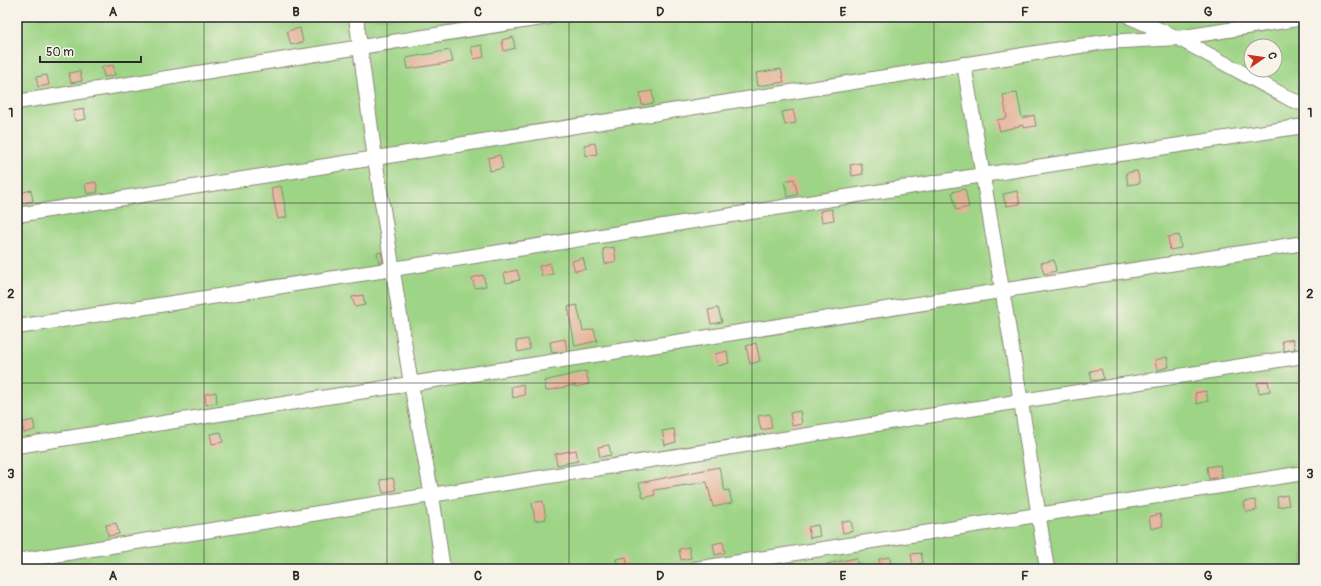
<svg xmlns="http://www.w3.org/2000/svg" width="1321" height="586" viewBox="0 0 1321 586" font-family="Pangolin,sans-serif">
	<rect width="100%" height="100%" fill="#f7f3e8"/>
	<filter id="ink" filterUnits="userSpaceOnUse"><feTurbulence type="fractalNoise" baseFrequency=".025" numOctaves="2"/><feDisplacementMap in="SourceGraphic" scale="8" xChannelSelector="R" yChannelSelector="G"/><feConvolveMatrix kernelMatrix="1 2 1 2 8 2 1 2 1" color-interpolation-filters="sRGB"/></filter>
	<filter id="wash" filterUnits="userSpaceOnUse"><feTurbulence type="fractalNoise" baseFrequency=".012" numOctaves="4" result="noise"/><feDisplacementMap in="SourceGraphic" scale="16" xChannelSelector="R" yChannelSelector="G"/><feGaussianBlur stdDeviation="0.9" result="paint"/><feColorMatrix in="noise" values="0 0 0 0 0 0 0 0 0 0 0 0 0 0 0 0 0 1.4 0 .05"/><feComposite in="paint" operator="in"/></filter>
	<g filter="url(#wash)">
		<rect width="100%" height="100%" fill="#eae1c1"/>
		<path fill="#9dd485" stroke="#648058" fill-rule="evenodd" d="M 17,17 L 1304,17 L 1304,569 L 17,569 ZM 1251,46 L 1275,46 L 1275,70 L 1251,70 Z"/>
		<g id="blocks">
			<path fill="#e5b096" d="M 300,28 L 303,42 L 291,45 L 287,31 Z
				M 513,37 L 515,48 L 504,51 L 502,40 Z
				M 482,45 L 484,57 L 474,59 L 471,47 Z
				M 450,50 L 453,62 L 408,69 L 406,58 Z
				M 113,65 L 115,75 L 104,77 L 102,67 Z
				M 781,69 L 784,82 L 758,86 L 756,73 Z
				M 80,71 L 82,81 L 71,83 L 69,73 Z
				M 47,75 L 49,85 L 38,87 L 36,77 Z
				M 652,91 L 654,103 L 642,105 L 640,93 Z
				M 1017,93 L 1022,118 L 1034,115 L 1036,126 L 1023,128 L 1023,125 L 1000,131 L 997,120 L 1007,118 L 1003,95 Z
				M 84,109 L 86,119 L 75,121 L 73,111 Z
				M 793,110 L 796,123 L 785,125 L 782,112 Z
				M 595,143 L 597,154 L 586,156 L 584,145 Z
				M 500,155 L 503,168 L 490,171 L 488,158 Z
				M 861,163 L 863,174 L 852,176 L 850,165 Z
				M 1137,171 L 1140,183 L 1128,185 L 1126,173 Z
				M 794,179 L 798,194 L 788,197 L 784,181 Z
				M 96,182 L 98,192 L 87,194 L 85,184 Z
				M 281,186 L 287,217 L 278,219 L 271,188 Z
				M 965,189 L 969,207 L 956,210 L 952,192 Z
				M 31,190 L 33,201 L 22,204 L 20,193 Z
				M 1017,191 L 1020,204 L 1006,206 L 1003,194 Z
				M 832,209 L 834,220 L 822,222 L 820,211 Z
				M 1179,235 L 1181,248 L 1170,250 L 1168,237 Z
				M 614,247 L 616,261 L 605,264 L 603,249 Z
				M 381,252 L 383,262 L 379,263 L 377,253 Z
				M 583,258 L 586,269 L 575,271 L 572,261 Z
				M 1054,260 L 1056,271 L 1044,274 L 1041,263 Z
				M 550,263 L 553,274 L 542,276 L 539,266 Z
				M 517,270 L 520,280 L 506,283 L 504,273 Z
				M 483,275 L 486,286 L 475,288 L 472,278 Z
				M 363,295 L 365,305 L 355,307 L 352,297 Z
				M 577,305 L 583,331 L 594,329 L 597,341 L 575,346 L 568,307 Z
				M 718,308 L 722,322 L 711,324 L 708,310 Z
				M 528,339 L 530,349 L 518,352 L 516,341 Z
				M 565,339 L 567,351 L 552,353 L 550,342 Z
				M 1293,339 L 1295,349 L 1284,351 L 1282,341 Z
				M 756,343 L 760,361 L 750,364 L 746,346 Z
				M 727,351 L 729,363 L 718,366 L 715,354 Z
				M 1167,357 L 1169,367 L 1157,370 L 1155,360 Z
				M 1101,369 L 1104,379 L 1092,381 L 1090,371 Z
				M 586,371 L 589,384 L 575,387 L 575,385 L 546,391 L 544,381 Z
				M 1268,381 L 1270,391 L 1259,393 L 1257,383 Z
				M 523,384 L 525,395 L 513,398 L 511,387 Z
				M 1206,391 L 1208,401 L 1197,404 L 1195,393 Z
				M 216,392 L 217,403 L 206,405 L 205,394 Z
				M 800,411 L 802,424 L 792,426 L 790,413 Z
				M 770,414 L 772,428 L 761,430 L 758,416 Z
				M 33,420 L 35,430 L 24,433 L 22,423 Z
				M 674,429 L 676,442 L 665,445 L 662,431 Z
				M 221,432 L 223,442 L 212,444 L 210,434 Z
				M 609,445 L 611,455 L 600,457 L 598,447 Z
				M 576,450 L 578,461 L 557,465 L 555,454 Z
				M 1220,465 L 1222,477 L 1209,479 L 1207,467 Z
				M 719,467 L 725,491 L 729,490 L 732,503 L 713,507 L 707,482 L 654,490 L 655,495 L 643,498 L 639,483 Z
				M 393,478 L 396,490 L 383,493 L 380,480 Z
				M 1287,495 L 1289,505 L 1278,507 L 1277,497 Z
				M 1255,500 L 1257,510 L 1246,512 L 1244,502 Z
				M 543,501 L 546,519 L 535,521 L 532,503 Z
				M 1160,514 L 1163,526 L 1151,529 L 1149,517 Z
				M 851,521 L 853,531 L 843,533 L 841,522 Z
				M 116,523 L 119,534 L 108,536 L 106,525 Z
				M 818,525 L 820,536 L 810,538 L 808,527 Z
				M 723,542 L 725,553 L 715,555 L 713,544 Z
				M 689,547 L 691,558 L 681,560 L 679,549 Z
				M 921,553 L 923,563 L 913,565 L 911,554 Z
				M 626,557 L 628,569 L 618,569 L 616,559 Z
				M 890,557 L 891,568 L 881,569 L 879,559 Z
				M 856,558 L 859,569 L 826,569 L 826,564 Z"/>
		</g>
	</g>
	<g filter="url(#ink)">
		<use href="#blocks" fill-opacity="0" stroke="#8a8676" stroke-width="1"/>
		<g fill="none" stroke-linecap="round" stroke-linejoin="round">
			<g stroke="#8a8676" stroke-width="16">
				<path id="minor" d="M 356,17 L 375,159 L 411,384 L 432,496 L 443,569
					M 1130,17 L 1178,38 L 1292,100 L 1304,104
					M 964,64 L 1021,402 L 1047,569
					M 17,102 L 548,17
					M 17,215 L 1105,42 L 1178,38 L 1304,18
					M 17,327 L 393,269 L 983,175 L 1304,126
					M 17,446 L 1304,243
					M 17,561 L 1304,356
					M 695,569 L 1304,473"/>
			</g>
			<use href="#minor" stroke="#fff" stroke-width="14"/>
		</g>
	</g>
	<path fill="none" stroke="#2b2b2b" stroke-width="1" stroke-opacity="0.55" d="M 204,17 L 204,569M 387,17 L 387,569M 569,17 L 569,569M 752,17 L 752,569M 934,17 L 934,569M 1117,17 L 1117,569M 17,203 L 1304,203M 17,383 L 1304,383"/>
	<rect width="1321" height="586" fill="none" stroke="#f7f3e8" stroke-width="44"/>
	<g transform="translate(1263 58) rotate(77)"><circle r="19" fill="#f7f3e8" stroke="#a5a39c"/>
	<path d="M0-3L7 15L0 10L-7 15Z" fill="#c8321e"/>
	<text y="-6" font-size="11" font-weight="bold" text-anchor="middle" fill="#2b2b2b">С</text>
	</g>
	<path d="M40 56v6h101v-6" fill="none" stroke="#2b2b2b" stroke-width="2"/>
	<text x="46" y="56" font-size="12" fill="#2b2b2b" stroke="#f7f3e8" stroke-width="3" paint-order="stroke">50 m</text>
	<rect x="22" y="22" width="1277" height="542" fill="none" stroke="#2b2b2b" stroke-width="1.5"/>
	<g font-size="13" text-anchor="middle" font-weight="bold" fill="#2b2b2b">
		<text x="113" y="16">A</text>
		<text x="296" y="16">B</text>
		<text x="478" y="16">C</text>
		<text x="660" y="16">D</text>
		<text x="843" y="16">E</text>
		<text x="1025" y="16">F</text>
		<text x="1208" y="16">G</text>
		<text x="11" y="117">1</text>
		<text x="1310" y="117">1</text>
		<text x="11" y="298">2</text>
		<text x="1310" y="298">2</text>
		<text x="11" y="478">3</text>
		<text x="1310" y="478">3</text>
		<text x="113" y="580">A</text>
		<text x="296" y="580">B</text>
		<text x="478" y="580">C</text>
		<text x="660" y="580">D</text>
		<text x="843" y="580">E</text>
		<text x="1025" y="580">F</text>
		<text x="1208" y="580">G</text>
	</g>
</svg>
